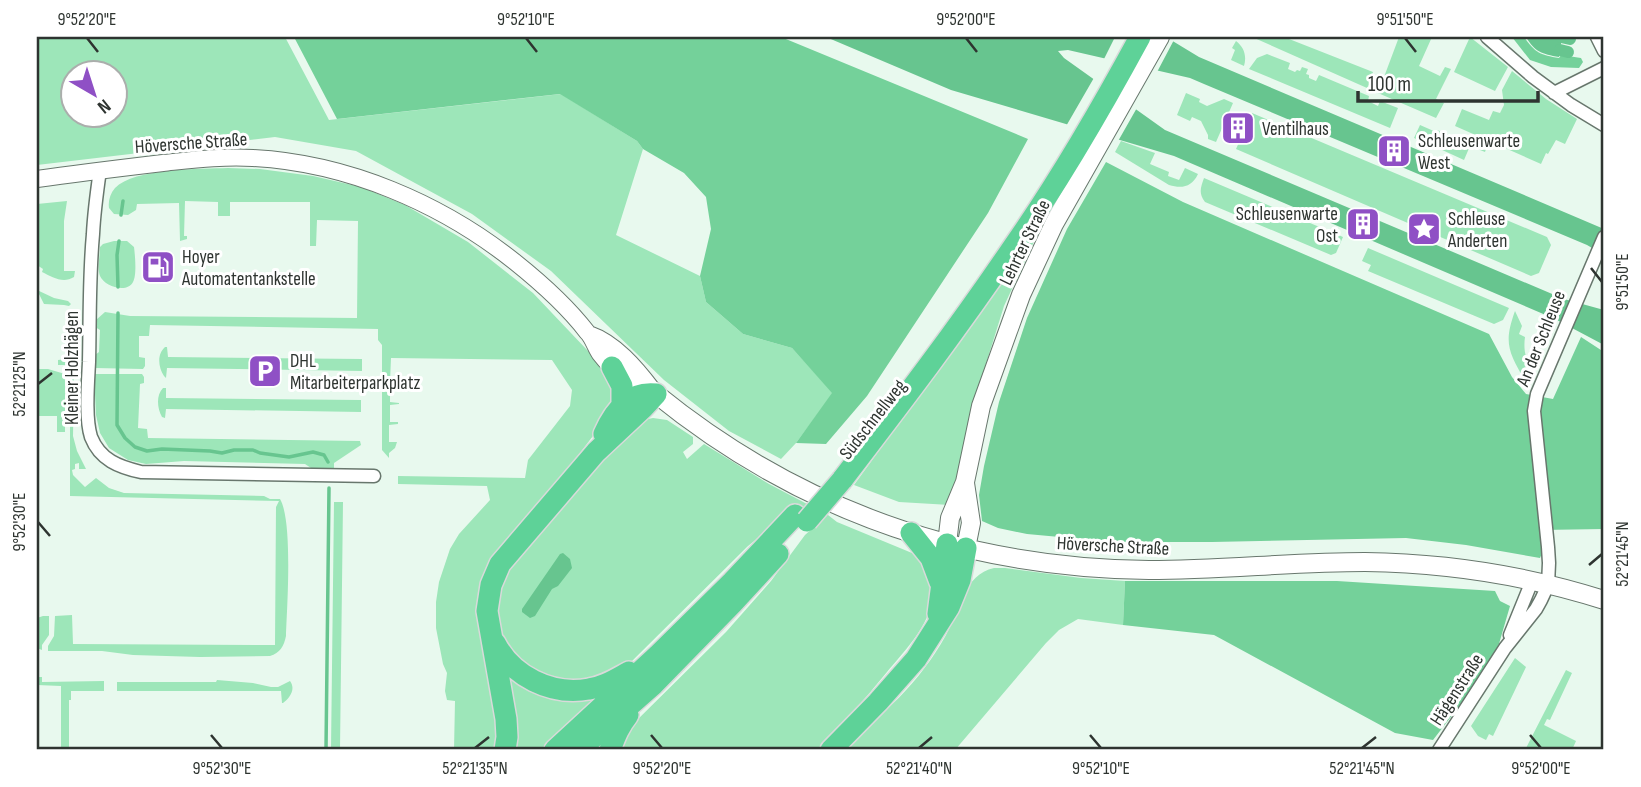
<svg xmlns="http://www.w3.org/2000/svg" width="1641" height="787" viewBox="0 0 1641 787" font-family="'Sofia Sans Condensed',sans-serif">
	<rect width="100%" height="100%" fill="#e8f9ee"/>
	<path fill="#9de6b9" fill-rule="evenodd" d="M 37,37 L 285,37 L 329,120 L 561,94 L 637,141 L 643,149 L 616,235 L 700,276 L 706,302 L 743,334 L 792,348 L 833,393 L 796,443 L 781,459 L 729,431 L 664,380 L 551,271 L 472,214 L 356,151 L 275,137 L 37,165 ZM 74,74 L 116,74 L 116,116 L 74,116 Z
		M 1252,37 L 1284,37 L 1373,72 L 1372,75 L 1374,76 L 1367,88 Z
		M 1399,37 L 1432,37 L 1419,66 L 1440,76 L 1445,67 L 1451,69 L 1436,99 L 1444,103 L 1436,118 L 1371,90 L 1377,74 L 1384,77 Z
		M 1470,37 L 1508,67 L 1495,91 L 1454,72 Z
		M 1236,41 C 1244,47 1247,56 1244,66 L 1231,60 L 1235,50 L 1232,48 Z
		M 1267,54 L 1290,63 L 1288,69 L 1295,72 L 1297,70 L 1300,71 L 1302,67 L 1308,69 L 1306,74 L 1309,75 L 1309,78 L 1316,81 L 1319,75 L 1369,96 L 1368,101 L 1378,106 L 1380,101 L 1398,108 L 1390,128 L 1249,69 L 1257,58 Z
		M 1512,71 L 1546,99 L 1577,119 L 1565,144 L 1556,140 L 1548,154 L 1546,153 L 1541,164 L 1455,126 L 1462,109 L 1489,120 L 1493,111 L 1500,113 L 1504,105 L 1502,90 Z
		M 1186,93 L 1200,99 L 1199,102 L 1207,106 L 1224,99 L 1233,103 L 1216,142 L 1208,139 L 1208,135 L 1201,121 L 1192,117 L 1190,121 L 1177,115 Z
		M 1252,113 L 1547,237 L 1551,245 L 1539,273 L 1531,276 L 1236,149 L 1241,138 L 1244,139 L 1250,124 L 1248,123 Z
		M 1420,125 L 1436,132 L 1437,130 L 1440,131 L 1434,146 L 1414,138 Z
		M 1447,134 L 1449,135 L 1449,137 L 1456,141 L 1459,135 L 1487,146 L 1485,152 L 1470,146 L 1464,160 L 1440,149 Z
		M 1121,141 L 1155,153 L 1150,164 L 1169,172 L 1168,176 L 1179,180 L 1185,168 L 1198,174 C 1192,187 1182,189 1169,185 L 1115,152 Z
		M 228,168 L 260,169 L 313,176 L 361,187 L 405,205 L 468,242 L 533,293 L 607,371 L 616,400 L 596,432 L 570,466 L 495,553 L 499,750 L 454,750 L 455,701 L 447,700 L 445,691 L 447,673 L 443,664 L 436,628 L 436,602 L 439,582 L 450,549 L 459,534 L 490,500 L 487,486 L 398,484 L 398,476 L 525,478 L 528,460 L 570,406 L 572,390 L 552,360 L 391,358 L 390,382 L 399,383 L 399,384 L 390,384 L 390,402 L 399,403 L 399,404 L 390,405 L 390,422 L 398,422 L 398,424 L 389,425 L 389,442 L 397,442 L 395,448 L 389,453 L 389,458 L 382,450 L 382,345 L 378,340 L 378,329 L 150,325 L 149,336 L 139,336 L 139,357 L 145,358 L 145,366 L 143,369 L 95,368 L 95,355 L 99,352 L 100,330 L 95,327 L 96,320 L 105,312 L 130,316 L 357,318 L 358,221 L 317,220 L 316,246 L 310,246 L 310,202 L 230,202 L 230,216 L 218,216 L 218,202 L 185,201 L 184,236 L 187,236 L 187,239 L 180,241 L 179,203 L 137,204 L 136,210 L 128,215 L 114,214 L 109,208 C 108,201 110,194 115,188 C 134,168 201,169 228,168 Z
		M 1204,178 L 1343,237 L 1336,253 L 1331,255 L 1205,202 C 1198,193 1201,187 1204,178 Z
		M 1056,194 L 1004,306 L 972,409 L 950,505 L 899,502 L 854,485 L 939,368 Z
		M 67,201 L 64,221 L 64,271 L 75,271 L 74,277 C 63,284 52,277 42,272 L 43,269 L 37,265 L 37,204 Z
		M 114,241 L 127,241 L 134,247 C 135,255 137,275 133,282 C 127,294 104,286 100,276 C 97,268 100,256 100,247 L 103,244 Z
		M 1368,248 L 1509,308 L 1503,320 L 1494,324 L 1368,271 L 1371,265 L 1362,261 Z
		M 37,290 L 54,298 L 68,301 L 71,304 L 69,306 L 64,305 L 44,304 Z
		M 66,311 L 75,311 L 74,365 L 58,365 L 58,360 L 66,359 Z
		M 1515,311 L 1522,326 L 1519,334 L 1525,337 C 1523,351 1526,362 1535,374 L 1533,377 L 1525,381 C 1509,352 1503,344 1515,311 Z
		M 165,347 L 167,347 L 168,357 L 362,359 L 362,371 L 167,368 L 166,378 L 164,376 C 158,367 157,354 165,347 Z
		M 38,369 L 48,369 L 65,374 L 65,432 L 57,432 L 57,416 L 37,416 Z
		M 70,374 L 74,374 L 73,436 L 77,451 L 86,469 L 79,469 L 79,463 L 75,464 L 75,469 L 72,470 L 73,475 L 85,487 L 96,478 L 109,488 L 124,493 L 264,496 L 270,499 L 280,499 C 293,521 287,607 286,636 C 284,646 280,653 270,656 L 200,657 L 133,655 L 102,651 L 48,651 L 48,646 L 54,636 L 55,616 L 72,615 L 73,644 L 275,645 L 276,507 L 279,501 L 70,496 Z
		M 94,374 L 142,374 L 144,377 L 144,383 L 140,384 L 138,428 L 147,429 L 148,438 L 360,441 L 361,445 L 334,463 L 334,469 L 331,469 L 311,468 L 305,464 L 184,461 L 146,464 L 128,460 L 109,448 L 100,433 L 96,415 Z
		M 163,388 L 166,388 L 166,398 L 361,400 L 361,412 L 166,409 L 165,418 L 162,417 C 157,408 156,395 163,388 Z
		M 653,418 L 667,420 L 693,437 L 693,444 L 683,452 L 687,459 L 704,444 L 769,484 L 828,515 L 837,522 L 912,553 C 929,563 935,587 931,605 C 926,629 902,654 887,672 C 865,699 842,724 820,750 L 617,750 L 627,730 L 726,632 L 771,581 L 805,535 L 816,525 L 785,510 L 769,529 L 748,546 L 629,664 L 579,686 L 531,673 L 502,638 L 497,616 L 498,601 L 503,584 L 509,571 L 519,557 L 619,439 L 643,420 Z
		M 334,502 L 343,502 L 340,750 L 331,750 Z
		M 994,568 L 1005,568 L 1081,578 L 1125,581 L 1123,625 L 1078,619 L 1059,630 L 1046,643 L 955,750 L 841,750 C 883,714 919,684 946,635 C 959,612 964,574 994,568 Z
		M 43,616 L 49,616 L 49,635 L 42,645 L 42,650 L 37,648 L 37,618 Z
		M 1515,658 L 1526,667 L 1493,736 L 1489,734 L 1486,740 L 1478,736 L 1471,726 Z
		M 503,667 L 604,693 L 592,708 L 544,750 L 511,750 Z
		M 1566,670 L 1572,673 L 1550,720 L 1547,719 L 1544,725 L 1576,741 L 1572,750 L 1525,750 Z
		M 37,677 L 42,677 L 42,682 L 104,681 L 104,691 L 71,691 L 71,700 L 69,700 L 69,750 L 37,750 L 37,748 L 61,748 L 61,686 L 37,685 Z
		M 217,680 L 253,683 L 271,687 L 278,687 L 290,681 C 296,689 290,698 283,703 L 282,703 L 281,691 L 117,691 L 117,682 L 216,682 Z"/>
	<path fill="#74d19a" d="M 294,37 L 781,37 L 1028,139 L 988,213 L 867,396 L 826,444 L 796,443 L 832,393 L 792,348 L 743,334 L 706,302 L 700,276 L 711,229 L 706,197 L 684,173 L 643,149 L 637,141 L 560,94 L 337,119 Z
		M 1512,37 L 1524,37 C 1535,53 1541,55 1559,58 L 1561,55 L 1581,58 L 1583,62 L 1579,68 L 1551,67 L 1530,60 Z
		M 1106,162 L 1183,202 L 1489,334 L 1512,377 L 1526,394 L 1553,399 L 1581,337 L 1604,352 L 1604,529 L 1541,530 L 1543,551 L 1540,558 L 1466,545 L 1406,538 L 1212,542 L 1114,542 L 1027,534 L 998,528 L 982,521 L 979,495 L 984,466 L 999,402 L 1027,318 L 1067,229 Z
		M 1125,581 L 1337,581 L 1495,591 L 1500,601 L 1510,606 L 1494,661 L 1433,740 L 1395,733 L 1214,635 L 1123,625 Z"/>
	<path fill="#67c58f" d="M 826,37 L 1166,37 L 1199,57 L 1604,229 L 1604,255 L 1587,245 L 1204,84 L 1190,78 L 1068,50 L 1058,51 L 1064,58 L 1165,130 L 1564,299 L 1604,310 L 1604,345 L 1555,319 L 1174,156 L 951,90 Z
		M 1526,37 L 1562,37 L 1559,57 C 1542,54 1535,52 1526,37 Z
		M 563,553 L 570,559 L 572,568 L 558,586 L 552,589 L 535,616 L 530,618 L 522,612 L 522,609 L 560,554 Z"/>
	<path fill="#e8f9ee" d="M 1115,37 L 1149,37 L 1132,68 L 1103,61 Z
		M 1151,37 L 1172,37 L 1175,38 L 1156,74 L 1134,69 Z
		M 1095,76 L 1119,93 L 1094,137 L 1065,128 Z
		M 1121,94 L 1138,106 L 1117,143 L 1097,137 Z"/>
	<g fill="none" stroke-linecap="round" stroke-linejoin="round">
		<path stroke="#67c58f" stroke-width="3.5" d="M 121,215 L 123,201
			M 118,287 L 117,255 L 119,241
			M 118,313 L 117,425 L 125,438 L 135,447 L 147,451 L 162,449 L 210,451 L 222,453 L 234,450 L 253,450 L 260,453 L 289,457 L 313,452 L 324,455 L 328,462
			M 326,750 L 329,488"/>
		<path stroke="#67c58f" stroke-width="12" d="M 1561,37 L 1570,39
			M 1560,50 L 1568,52"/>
		<g stroke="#68776d" stroke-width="15">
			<path id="minor" d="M 1487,37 L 1533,77 L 1571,105 L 1604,125
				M 1597,37 L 1604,51
				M 1554,93 L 1604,68
				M 100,170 C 97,191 94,213 93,234 C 89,277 90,320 89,362 C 88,383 85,418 91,437 C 100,460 119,467 141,472 L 374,476
				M 1510,635 L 1532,581
				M 1439,750 L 1505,648 L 1536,609 L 1541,600 L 1548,585 L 1549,563 L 1548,547 L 1534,411 L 1537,394 L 1604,237"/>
		</g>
		<g stroke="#68776d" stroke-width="18">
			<path id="tertiary" d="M 37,179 C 79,173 121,168 163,163 C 192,160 223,156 253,158 C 347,163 441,203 515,262 C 540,282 567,306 587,332 C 593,338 595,347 600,354 C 614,373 636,384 656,394
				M 589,334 C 615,343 636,368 652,389"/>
		</g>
		<g stroke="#68776d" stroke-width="20">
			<path id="secondary" d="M 656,394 C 799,510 964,568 1149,570 C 1221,570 1293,562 1365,562 C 1448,563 1525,575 1604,600
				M 965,483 L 971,523 L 966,548
				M 947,544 L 950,518 L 965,482 L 981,406 L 1021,295 L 1054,224 L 1160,37"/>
		</g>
		<g stroke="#d9dada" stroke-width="24">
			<path id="trunk" d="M 612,367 L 622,386 L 622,405
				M 604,434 C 614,411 630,391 656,394
				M 842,480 C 901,403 959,327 1013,247 C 1060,180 1101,109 1140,37
				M 911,533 L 931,558 L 940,582
				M 938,614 L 947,544
				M 495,643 C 512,676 551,696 589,689 C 604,687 616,679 629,672
				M 505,750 L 507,737 L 506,719 L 487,611 L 491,585 L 500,564 L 596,452 L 643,408 L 656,394
				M 555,750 L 658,655 L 732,582 L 795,515
				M 579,750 L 654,684 L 733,603 L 778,554
				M 610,750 C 615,737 619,726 628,715
				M 831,750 L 878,702 L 916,659 L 949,607 L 960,580 L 966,548"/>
		</g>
		<use href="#minor" stroke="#fff" stroke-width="12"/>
		<use href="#tertiary" stroke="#fff" stroke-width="16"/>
		<use href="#secondary" stroke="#fff" stroke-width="18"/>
		<use href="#trunk" stroke="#5ed298" stroke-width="21"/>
		<g stroke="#d9dada" stroke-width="24" stroke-linecap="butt">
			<path id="trunk-bridge" d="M 807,521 L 842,480"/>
		</g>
		<use href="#trunk-bridge" stroke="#5ed298" stroke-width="21"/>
	</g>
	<path fill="none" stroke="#2e3430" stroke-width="2.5" d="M 87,38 L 98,52M 526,38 L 537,52M 966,38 L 977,52M 1405,38 L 1416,52M 1591,268 L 1602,282M 38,384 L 52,373M 38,522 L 50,536M 1589,565 L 1602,554M 211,735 L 222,748M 651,735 L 662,748M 1090,735 L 1101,748M 1530,735 L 1541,748M 475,748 L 489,737M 919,748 L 932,737M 1362,748 L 1376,737"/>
	<defs>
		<g id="building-square" transform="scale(1.75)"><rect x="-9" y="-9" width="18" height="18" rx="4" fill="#8f50c5" stroke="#fff"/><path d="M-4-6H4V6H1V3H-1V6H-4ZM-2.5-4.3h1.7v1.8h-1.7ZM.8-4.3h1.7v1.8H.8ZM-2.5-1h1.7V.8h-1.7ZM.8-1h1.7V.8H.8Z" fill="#fff"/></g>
		<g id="sight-square" transform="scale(1.75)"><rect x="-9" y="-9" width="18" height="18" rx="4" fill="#8f50c5" stroke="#fff"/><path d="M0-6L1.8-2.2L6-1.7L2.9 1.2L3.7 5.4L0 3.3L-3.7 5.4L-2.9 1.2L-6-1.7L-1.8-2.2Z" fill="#fff"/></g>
		<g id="fuel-square" transform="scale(1.75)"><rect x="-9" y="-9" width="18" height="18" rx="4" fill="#8f50c5" stroke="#fff"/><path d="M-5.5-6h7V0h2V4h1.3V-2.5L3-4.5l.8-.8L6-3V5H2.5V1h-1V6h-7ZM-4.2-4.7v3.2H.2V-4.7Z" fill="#fff"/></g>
		<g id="parking-square" transform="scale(1.75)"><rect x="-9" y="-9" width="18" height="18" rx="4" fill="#8f50c5" stroke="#fff"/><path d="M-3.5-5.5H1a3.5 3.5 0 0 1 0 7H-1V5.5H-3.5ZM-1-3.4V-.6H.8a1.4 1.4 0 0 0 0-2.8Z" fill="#fff"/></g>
	</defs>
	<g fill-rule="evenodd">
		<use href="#building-square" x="1238" y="128"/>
		<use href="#building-square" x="1394" y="151"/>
		<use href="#building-square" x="1363" y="224"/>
		<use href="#sight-square" x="1424" y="229"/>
		<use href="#fuel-square" x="158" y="267"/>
		<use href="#parking-square" x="265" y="371"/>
	</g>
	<g text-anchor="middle" stroke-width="6" stroke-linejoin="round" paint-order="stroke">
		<g font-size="19" fill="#2e3430" stroke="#fff" text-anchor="start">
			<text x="1262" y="135">Ventilhaus</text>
			<text x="1418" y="147">Schleusenwarte<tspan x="1418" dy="22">West</tspan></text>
			<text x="1338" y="220" text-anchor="end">Schleusenwarte<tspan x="1338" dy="22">Ost</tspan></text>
			<text x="1448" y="225">Schleuse<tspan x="1448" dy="22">Anderten</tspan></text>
			<text x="182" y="263">Hoyer<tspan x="182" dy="22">Automatentankstelle</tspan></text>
			<text x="290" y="367">DHL<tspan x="290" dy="22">Mitarbeiterparkplatz</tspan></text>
		</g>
		<g font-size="19" fill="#2e3430" stroke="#fff">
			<text transform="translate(191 142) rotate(-4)" y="7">Höversche Straße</text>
			<text transform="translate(1024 242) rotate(-64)" y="7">Lehrter Straße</text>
			<text transform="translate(1540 338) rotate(-68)" y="7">An der Schleuse</text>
			<text transform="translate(71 368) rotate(-90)" y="7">Kleiner Holzhägen</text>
			<text transform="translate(872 419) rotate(-52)" y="7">Südschnellweg</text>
			<text transform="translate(1113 545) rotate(3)" y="7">Höversche Straße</text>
			<text transform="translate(1456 689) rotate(-57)" y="7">Hägenstraße</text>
		</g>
	</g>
	<rect width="1641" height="787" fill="none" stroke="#ffffff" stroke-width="77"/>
	<g transform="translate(94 94) rotate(141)"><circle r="33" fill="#ffffff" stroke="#abaeac" stroke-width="2"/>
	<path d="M0-5L12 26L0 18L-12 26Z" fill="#8f50c5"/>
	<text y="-10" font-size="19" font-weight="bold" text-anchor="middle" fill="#2e3430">N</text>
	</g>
	<path d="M1358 91v10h180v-10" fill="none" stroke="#2e3430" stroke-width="3.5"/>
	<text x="1368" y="91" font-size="21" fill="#2e3430" stroke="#ffffff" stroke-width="5" paint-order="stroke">100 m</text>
	<rect x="38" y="38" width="1564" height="710" fill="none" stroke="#2e3430" stroke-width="2.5"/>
	<g font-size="18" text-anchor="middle" fill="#2e3430">
		<text x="87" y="25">9°52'20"E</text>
		<text x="526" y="25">9°52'10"E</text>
		<text x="966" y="25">9°52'00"E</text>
		<text x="1405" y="25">9°51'50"E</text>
		<text transform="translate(1622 282) rotate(-90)" y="6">9°51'50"E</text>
		<text transform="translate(19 384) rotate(-90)" y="6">52°21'25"N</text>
		<text transform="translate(19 522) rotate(-90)" y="6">9°52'30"E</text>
		<text transform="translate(1622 554) rotate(-90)" y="6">52°21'45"N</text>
		<text x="222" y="774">9°52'30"E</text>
		<text x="475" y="774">52°21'35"N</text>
		<text x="662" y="774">9°52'20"E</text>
		<text x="919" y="774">52°21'40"N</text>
		<text x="1101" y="774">9°52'10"E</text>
		<text x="1362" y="774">52°21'45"N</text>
		<text x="1541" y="774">9°52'00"E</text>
	</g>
</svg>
